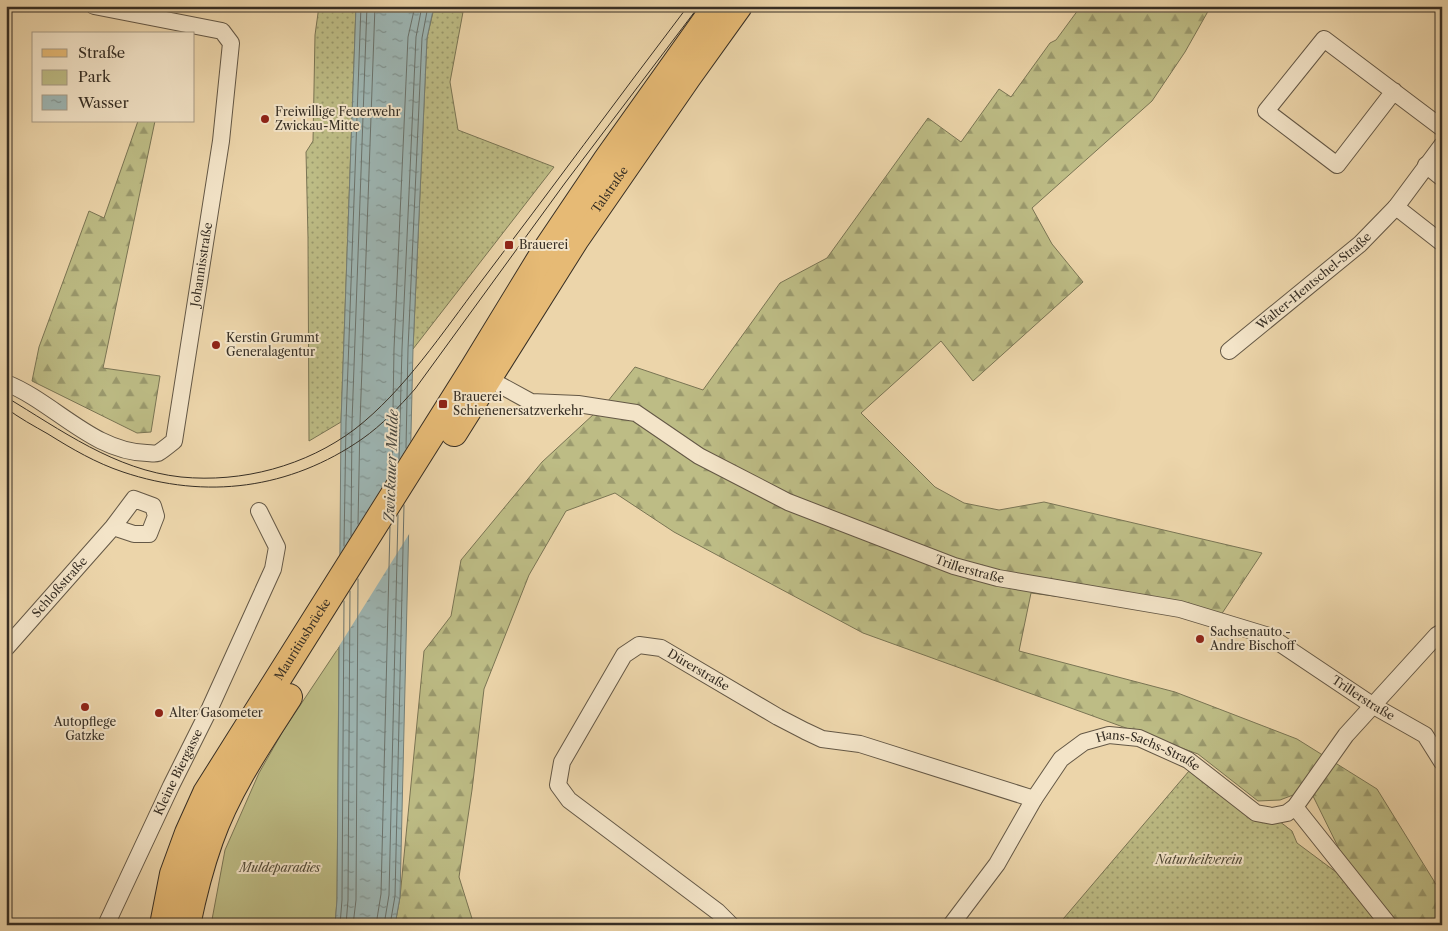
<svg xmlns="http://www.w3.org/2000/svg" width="1448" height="931" viewBox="0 0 1448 931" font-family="'Libre Caslon Text',serif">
	<defs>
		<pattern id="grass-dots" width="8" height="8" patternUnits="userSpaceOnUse" patternTransform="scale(1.25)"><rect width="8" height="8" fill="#bdbc85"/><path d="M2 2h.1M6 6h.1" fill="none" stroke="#9a996d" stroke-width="1.8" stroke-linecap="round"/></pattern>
		<pattern id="forest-firs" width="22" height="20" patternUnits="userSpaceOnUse" patternTransform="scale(1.25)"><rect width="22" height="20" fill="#bdbc85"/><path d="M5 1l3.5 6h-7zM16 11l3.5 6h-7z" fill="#9a996d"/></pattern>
		<pattern id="water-ripples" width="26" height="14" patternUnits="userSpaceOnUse" patternTransform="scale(1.25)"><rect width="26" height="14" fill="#9db6b4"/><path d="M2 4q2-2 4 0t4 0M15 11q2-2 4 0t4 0" fill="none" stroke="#819492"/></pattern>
	</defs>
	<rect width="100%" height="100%" fill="#ecd5aa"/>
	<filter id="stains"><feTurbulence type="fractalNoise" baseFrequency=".004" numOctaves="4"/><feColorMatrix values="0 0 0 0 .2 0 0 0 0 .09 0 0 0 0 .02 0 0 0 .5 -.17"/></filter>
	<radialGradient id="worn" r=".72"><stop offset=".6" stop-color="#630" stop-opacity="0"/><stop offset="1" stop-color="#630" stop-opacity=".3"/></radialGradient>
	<path fill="url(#grass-dots)" stroke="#7a7554" d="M 319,6 L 356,6 L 341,422 L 309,441 L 308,238 L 306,152 L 313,141 L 315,35 Z
		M 433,12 L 463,12 L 450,82 L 458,130 L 554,167 L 413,349 L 427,38 Z
		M 1189,771 L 1256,821 L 1279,821 L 1292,831 L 1297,843 L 1340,875 L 1382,925 L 1058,925 Z"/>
	<path fill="url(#forest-firs)" stroke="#7a7554" d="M 1081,6 L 1211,6 L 1185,52 L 1152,101 L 1032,208 L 1052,244 L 1083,282 L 973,381 L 941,341 L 861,413 L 935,487 L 964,503 L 999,510 L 1044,502 L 1262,553 L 1215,624 L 1168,611 L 1031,593 L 1019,651 L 1175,692 L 1297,739 L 1377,789 L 1442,894 L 1442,925 L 1398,925 L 1345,861 L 1313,796 L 1301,792 L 1280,800 L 1258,801 L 1198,754 L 863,633 L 674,532 L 615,493 L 566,511 L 529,575 L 484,689 L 472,790 L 459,877 L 474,925 L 395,925 L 400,897 L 424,651 L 451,616 L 461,560 L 542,462 L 608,401 L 635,367 L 703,390 L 780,283 L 827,258 L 928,118 L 961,142 L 999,89 L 1011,97 L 1050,43 L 1056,40 Z
		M 138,121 L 155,121 L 103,368 L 160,376 L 151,432 L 137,433 L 32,381 L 39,347 L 89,211 L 104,218 Z"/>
	<path fill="#bdbc85" stroke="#7a7554" d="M 339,647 L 337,900 L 335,925 L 211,925 L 225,850 L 259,773 L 283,731 Z"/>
	<path fill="url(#water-ripples)" stroke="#74807a" d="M 356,6 L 434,6 L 427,38 L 413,349 L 400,897 L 395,925 L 335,925 L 337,900 L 341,422 Z"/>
	<path fill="#ecd5aa" d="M 414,436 L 411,531 L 336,651 L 337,559 Z"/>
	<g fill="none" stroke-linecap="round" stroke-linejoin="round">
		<path stroke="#6a726c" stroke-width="1" d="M 406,448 L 408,349 L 422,38 L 428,6
			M 399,459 L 402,349 L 416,37 L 422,6
			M 392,471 L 394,349 L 408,37 L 415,6
			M 358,524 L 360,423 L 375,6
			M 351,536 L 352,422 L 367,6
			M 344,546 L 346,422 L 361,6
			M 340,925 L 342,900 L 344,601
			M 346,925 L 348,900 L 350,591
			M 353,925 L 356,900 L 358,579
			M 376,925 L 381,894 L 390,527
			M 384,925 L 389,895 L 398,515
			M 390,925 L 395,896 L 404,505"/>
		<g stroke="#645846" stroke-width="18">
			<g id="minor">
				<path d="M 1394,91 L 1337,165 L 1266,111 L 1324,39 L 1442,128"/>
				<path d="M 1426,165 L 1442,178"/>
				<path d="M 1396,207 L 1442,243"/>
				<path id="s1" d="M 1229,351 L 1360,244 L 1396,207 L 1442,145"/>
				<path id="s2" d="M 489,379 L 531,402 L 578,404 L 636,413 L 699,456 L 788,502 L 954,566 L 998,578 L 1180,609 L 1269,636 L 1372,705 L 1425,735 L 1442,762"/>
				<path id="s3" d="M 6,383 C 54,402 93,452 147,453 C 150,453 155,454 158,453 C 163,450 169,445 174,441 L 221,141 L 231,43 L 222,31 L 94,6"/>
				<path id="s4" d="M 6,648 L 113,527 L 134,499 L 153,506 L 156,516 L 149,534 L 134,534 L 113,527"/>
				<path d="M 1295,807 L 1389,925"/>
				<path id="s5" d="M 106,925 L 171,786 L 210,708 L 273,569 L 277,547 L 259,511"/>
				<path id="s6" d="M 731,925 L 718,912 L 569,800 L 558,785 L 562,762 L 624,655 L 639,645 L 661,648 L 778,717 L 805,731 L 822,739 L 860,744 L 1034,799"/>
				<path id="s7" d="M 951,925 L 997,864 L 1034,799 L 1061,759 L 1084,742 L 1109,735 L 1139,738 L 1188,760 L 1256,813 L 1272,816 L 1287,813 L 1295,807 L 1346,735 L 1437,635 L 1442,632"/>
			</g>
		</g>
		<g stroke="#362e24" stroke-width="28">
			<g id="primary">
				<path id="s8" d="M 454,433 L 576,239 L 688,77 L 739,6"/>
				<path id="s9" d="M 163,925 L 173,874 L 188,833 L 206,793 L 474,367 L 543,254 L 607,159 L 716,6"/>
				<path d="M 187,925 C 193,896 200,868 210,840 C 228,789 260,742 289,697"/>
			</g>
		</g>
		<use href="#minor" stroke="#f3e4c8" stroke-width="16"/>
		<use href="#primary" stroke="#e6ba75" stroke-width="26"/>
		<path stroke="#362e24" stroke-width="1" d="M 6,397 C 61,430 115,470 181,477 C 242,483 306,466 355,429 C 404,391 443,332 480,283 C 550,191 618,98 688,6
			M 6,408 C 19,418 34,426 48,434 C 72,449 96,463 123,472 C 206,500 290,489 362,439 C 382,425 399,407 415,389 L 565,183 L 699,6"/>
	</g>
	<g fill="#8f2418" stroke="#f3e4c8" stroke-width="2">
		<circle cx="265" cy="119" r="5"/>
		<rect x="504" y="240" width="10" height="10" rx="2.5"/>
		<circle cx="216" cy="345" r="5"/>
		<rect x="438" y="399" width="10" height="10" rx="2.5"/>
		<circle cx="1200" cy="639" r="5"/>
		<circle cx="85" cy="707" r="5"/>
		<circle cx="159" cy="713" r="5"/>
	</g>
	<g text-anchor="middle" stroke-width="4" stroke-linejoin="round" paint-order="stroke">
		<g font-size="12" fill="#362e24" stroke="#f3e4c8" text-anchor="start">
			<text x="275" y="116">Freiwillige Feuerwehr<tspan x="275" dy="14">Zwickau-Mitte</tspan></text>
			<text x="519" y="249">Brauerei</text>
			<text x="226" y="342">Kerstin Grummt<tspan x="226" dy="14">Generalagentur</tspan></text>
			<text x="453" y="401">Brauerei<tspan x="453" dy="14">Schienenersatzverkehr</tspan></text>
			<text x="1210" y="636">Sachsenauto -<tspan x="1210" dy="14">Andre Bischoff</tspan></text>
			<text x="169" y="717">Alter Gasometer</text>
			<text x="85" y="726" text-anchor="middle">Autopflege<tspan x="85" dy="14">Gatzke</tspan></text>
		</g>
		<g font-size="12" fill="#362e24" stroke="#f3e4c8">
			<text dy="4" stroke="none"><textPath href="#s8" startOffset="289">Talstraße</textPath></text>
			<text dy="4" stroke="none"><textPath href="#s3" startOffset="369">Johannisstraße</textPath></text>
			<text dy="4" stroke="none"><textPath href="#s1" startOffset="110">Walter-Hentschel-Straße</textPath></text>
			<text dy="4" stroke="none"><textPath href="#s2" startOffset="524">Trillerstraße</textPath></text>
			<text dy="4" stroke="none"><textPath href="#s4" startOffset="81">Schloßstraße</textPath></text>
			<text dy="4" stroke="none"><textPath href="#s9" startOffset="321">Mauritiusbrücke</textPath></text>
			<text dy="4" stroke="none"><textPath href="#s6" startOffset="454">Dürerstraße</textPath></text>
			<text dy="4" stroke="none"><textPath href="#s2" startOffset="944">Trillerstraße</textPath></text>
			<text dy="4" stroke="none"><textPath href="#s7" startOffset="296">Hans-Sachs-Straße</textPath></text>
			<text dy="4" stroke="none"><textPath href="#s5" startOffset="169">Kleine Biergasse</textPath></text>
		</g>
		<g font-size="12" font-style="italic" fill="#514a37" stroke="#f3e4c8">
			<text x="1199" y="864">Naturheilverein</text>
			<text x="280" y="872">Muldeparadies</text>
		</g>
		<g font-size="14" font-style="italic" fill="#4b4941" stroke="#f3e4c8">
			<text transform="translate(391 466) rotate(-88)" y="5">Zwickauer Mulde</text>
		</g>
	</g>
	<rect width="1448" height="931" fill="none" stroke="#ecd5aa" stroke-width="25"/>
	<rect x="8" y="8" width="1433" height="916" fill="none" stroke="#362e24" stroke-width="2.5"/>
	<rect x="12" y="12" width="1423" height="906" fill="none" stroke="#362e24"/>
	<rect x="32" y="32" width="162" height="90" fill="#f3e4c8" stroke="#a79b86"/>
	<rect x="42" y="49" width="25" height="8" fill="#e6ba75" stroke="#a79b86"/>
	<text x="78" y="58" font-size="15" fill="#362e24">Straße</text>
	<rect x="42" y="70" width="25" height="15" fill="#bdbc85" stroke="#a79b86"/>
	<text x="78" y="82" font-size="15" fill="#362e24">Park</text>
	<rect x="42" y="95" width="25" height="15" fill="url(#water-ripples)" stroke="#a79b86"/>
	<text x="78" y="108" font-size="15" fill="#362e24">Wasser</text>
	<rect width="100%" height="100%" filter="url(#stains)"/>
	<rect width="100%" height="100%" fill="url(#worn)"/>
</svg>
